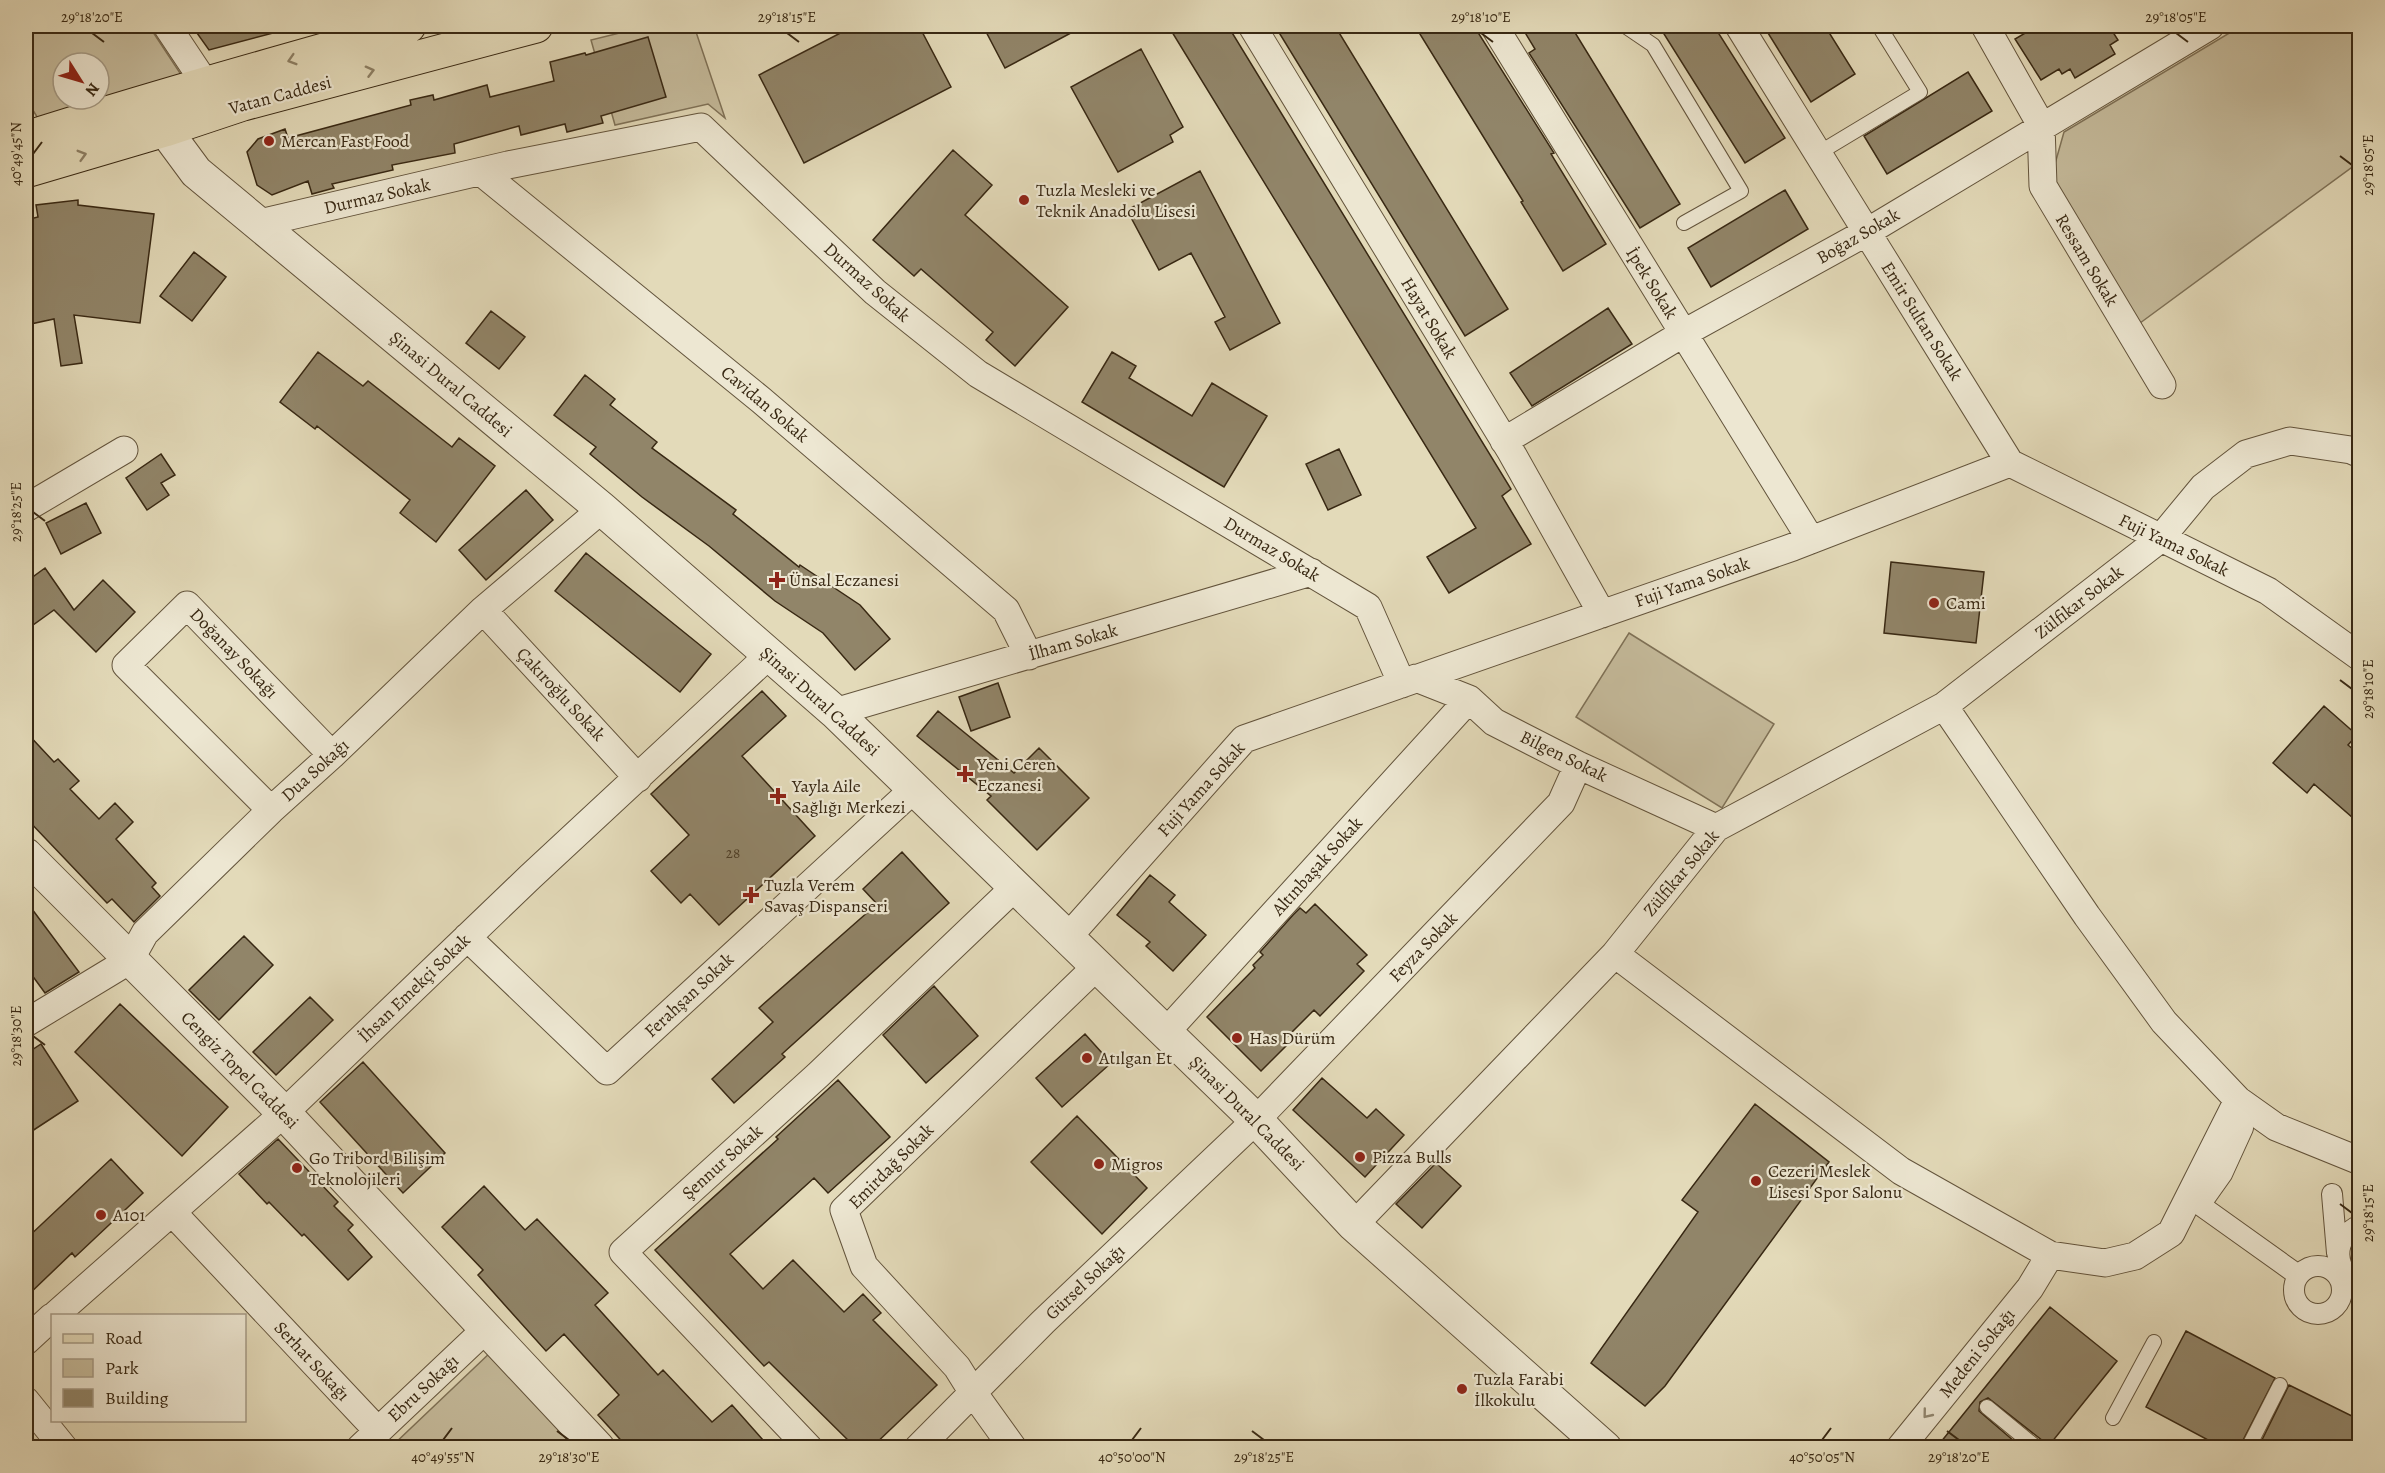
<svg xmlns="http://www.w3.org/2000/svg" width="2385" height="1473" viewBox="0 0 2385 1473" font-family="Alegreya,serif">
	<rect width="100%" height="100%" fill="#e3dab9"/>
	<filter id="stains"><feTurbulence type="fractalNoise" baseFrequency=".00333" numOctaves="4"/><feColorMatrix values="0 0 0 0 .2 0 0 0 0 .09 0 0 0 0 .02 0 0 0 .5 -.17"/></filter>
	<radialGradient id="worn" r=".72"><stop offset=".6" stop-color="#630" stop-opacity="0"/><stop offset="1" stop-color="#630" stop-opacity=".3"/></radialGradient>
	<path fill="#c6bc9d" stroke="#7f7258" stroke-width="1.5" fill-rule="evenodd" d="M 26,26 L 149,26 L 182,76 L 39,120 L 26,99 ZM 63,63 L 99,63 L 99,99 L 63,99 Z
		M 648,26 L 694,26 L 725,118 L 708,104 L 615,125 L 591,40 Z
		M 2241,26 L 2359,26 L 2359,162 L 2136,326 L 2049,185 L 2064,132 Z
		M 1629,633 L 1774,724 L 1722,808 L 1576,717 Z
		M 493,1350 L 582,1448 L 390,1448 Z"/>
	<path fill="#918569" stroke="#382813" stroke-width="1.5" d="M 192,26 L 276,26 L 277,32 L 209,50 Z
		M 854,26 L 919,26 L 951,87 L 804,163 L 759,75 Z
		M 983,26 L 1084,26 L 1005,68 Z
		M 1183,26 L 1228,26 L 1511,489 L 1502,496 L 1531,544 L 1449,593 L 1427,557 L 1476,528 L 1172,32 Z
		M 1275,26 L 1335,26 L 1508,309 L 1465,336 Z
		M 1415,26 L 1474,26 L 1554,153 L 1551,154 L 1606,244 L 1563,271 L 1521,202 L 1523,201 Z
		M 1521,26 L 1571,26 L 1680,204 L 1640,228 L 1529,53 L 1535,49 Z
		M 1659,26 L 1714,26 L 1785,138 L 1745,163 Z
		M 1780,26 L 1825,26 L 1855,74 L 1811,102 L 1768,33 Z
		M 2037,26 L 2109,26 L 2118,40 L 2110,45 L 2115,54 L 2075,78 L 2070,69 L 2062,74 L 2059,69 L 2041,80 L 2015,39 Z
		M 648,37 L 666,97 L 601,116 L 603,123 L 567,132 L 565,124 L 521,135 L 519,126 L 454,144 L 455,153 L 392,165 L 393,170 L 332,184 L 334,188 L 312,194 L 308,181 L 272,195 L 257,185 L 247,152 L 258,139 L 285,129 L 288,138 L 411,105 L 410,100 L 433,95 L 434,100 L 487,85 L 490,97 L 554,81 L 550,62 L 585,53 L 586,55 Z
		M 1141,49 L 1183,127 L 1170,135 L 1173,142 L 1118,172 L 1071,87 Z
		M 1968,72 L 1992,111 L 1887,174 L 1864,136 Z
		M 953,150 L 992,185 L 965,215 L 1068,307 L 1015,366 L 986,340 L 993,332 L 921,269 L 914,276 L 873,240 Z
		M 1200,171 L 1280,323 L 1230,350 L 1215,322 L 1225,317 L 1191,253 L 1159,270 L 1127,210 Z
		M 1785,190 L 1808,229 L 1711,287 L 1688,248 Z
		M 78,200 L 78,205 L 154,214 L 140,323 L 74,315 L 82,363 L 61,366 L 54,319 L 26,325 L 26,220 L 38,217 L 36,205 Z
		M 194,252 L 226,277 L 192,321 L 160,296 Z
		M 1608,308 L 1632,344 L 1532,406 L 1510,373 Z
		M 491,311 L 525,337 L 499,369 L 466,343 Z
		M 318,352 L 363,386 L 368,381 L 452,447 L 459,438 L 495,466 L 436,542 L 400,513 L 410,500 L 317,426 L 315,429 L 280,402 Z
		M 1112,352 L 1136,366 L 1129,378 L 1192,416 L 1212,383 L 1267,416 L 1224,487 L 1082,402 Z
		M 585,375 L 615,399 L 610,405 L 657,442 L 652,448 L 736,510 L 733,514 L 799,567 L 800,565 L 860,605 L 890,639 L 855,670 L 823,633 L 775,601 L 709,546 L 642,497 L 590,454 L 596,447 L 554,415 Z
		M 1339,449 L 1361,495 L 1328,510 L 1306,464 Z
		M 161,454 L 175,475 L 161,483 L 169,495 L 147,510 L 126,478 Z
		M 526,490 L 553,520 L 486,580 L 459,550 Z
		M 86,503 L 101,533 L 61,554 L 46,523 Z
		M 586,553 L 711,654 L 680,692 L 555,591 Z
		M 1891,562 L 1984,572 L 1976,643 L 1884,633 Z
		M 45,568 L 74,610 L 103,580 L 135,612 L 96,652 L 54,610 L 26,630 L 26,582 Z
		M 998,683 L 1010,717 L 971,731 L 959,697 Z
		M 762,691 L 786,716 L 742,756 L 815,836 L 719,925 L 690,894 L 681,903 L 651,871 L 689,835 L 651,794 Z
		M 2324,706 L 2357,735 L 2348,745 L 2360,755 L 2360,824 L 2314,784 L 2307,793 L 2273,763 Z
		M 938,711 L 1014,773 L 1039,748 L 1089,798 L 1037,850 L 987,800 L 991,796 L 917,736 Z
		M 26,732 L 54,762 L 58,759 L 79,781 L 70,789 L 99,819 L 115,803 L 133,822 L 116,839 L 156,883 L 152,887 L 160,896 L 134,922 L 112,899 L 107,903 L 26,818 Z
		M 902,852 L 949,903 L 782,1054 L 785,1057 L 734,1103 L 712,1079 L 773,1022 L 759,1008 L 877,904 L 863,889 Z
		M 1150,875 L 1175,895 L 1169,902 L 1206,935 L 1173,971 L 1146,946 L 1150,942 L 1117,915 Z
		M 26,901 L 79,972 L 45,993 L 26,967 Z
		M 1315,904 L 1367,955 L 1357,964 L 1364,971 L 1320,1016 L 1314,1010 L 1284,1040 L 1288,1044 L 1261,1071 L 1207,1017 L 1255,968 L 1253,965 L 1263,955 L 1260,952 L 1293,915 L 1300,908 L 1306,913 Z
		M 244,936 L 273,965 L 219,1020 L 189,990 Z
		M 934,986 L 978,1036 L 926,1083 L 883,1035 Z
		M 310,997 L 333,1020 L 276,1075 L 253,1052 Z
		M 120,1004 L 228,1107 L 182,1156 L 75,1052 Z
		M 1085,1034 L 1111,1063 L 1062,1107 L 1036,1078 Z
		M 41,1044 L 78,1101 L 26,1135 L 26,1054 Z
		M 363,1062 L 445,1153 L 403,1193 L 320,1102 Z
		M 1322,1078 L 1367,1118 L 1376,1109 L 1404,1135 L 1365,1177 L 1293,1110 Z
		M 838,1080 L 890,1137 L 828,1193 L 814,1178 L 730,1254 L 763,1289 L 793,1260 L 844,1312 L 863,1294 L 881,1313 L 873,1320 L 937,1385 L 871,1448 L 856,1448 L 769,1362 L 764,1366 L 655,1250 L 778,1139 L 776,1137 Z
		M 1755,1104 L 1829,1162 L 1665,1386 L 1645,1406 L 1591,1363 L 1698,1212 L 1682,1200 Z
		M 1077,1116 L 1147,1188 L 1102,1234 L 1031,1162 Z
		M 278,1139 L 338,1202 L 334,1206 L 353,1225 L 348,1230 L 372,1257 L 348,1280 L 304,1234 L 302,1236 L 269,1202 L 267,1204 L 239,1174 Z
		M 111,1159 L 143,1193 L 75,1257 L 72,1253 L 26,1297 L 26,1239 Z
		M 1436,1163 L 1461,1186 L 1422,1228 L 1396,1204 Z
		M 484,1186 L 525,1230 L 537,1219 L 608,1293 L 595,1305 L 658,1375 L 663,1370 L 712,1422 L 732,1405 L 770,1448 L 628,1448 L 598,1415 L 619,1395 L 564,1334 L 546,1351 L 478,1275 L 483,1270 L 442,1227 Z
		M 2050,1307 L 2117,1361 L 2047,1448 L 2043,1441 L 1988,1398 L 1980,1402 L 1979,1411 L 2022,1448 L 1936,1448 Z
		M 2186,1331 L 2275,1378 L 2239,1448 L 2223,1448 L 2146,1407 Z
		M 2289,1385 L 2360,1420 L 2360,1448 L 2258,1448 Z"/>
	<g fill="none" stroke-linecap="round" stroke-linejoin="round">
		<g stroke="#63543c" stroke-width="16">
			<path id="service" d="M 1625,26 L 1653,45 L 1741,191 L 1684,223
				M 1817,154 L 1920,92 L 1879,26
				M 1987,1407 L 2037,1448
				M 2113,1418 L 2154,1342
				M 2248,1448 L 2280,1385"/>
		</g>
		<g stroke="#63543c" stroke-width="22">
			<path id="pedestrian" d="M 2332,1194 L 2337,1253
				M 2189,1199 L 2200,1205 L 2222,1174 L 2243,1128
				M 2200,1205 L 2298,1275
				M 2360,1225 C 2331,1238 2334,1271 2360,1286
				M2294 1290a24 24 0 1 1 48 0a24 24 0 1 1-48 0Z"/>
		</g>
		<g stroke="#63543c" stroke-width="29">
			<path id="minor" d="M 167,26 L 207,86
				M 1252,26 L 1510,450 L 1602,614
				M 1494,26 L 1811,540
				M 1739,26 L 2010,463
				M 1985,26 L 2041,125 L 2043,186 L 2162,385
				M 481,172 L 761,400 L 1006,610 L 1029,656
				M 256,224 L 508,165 L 701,127 L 875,292 L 978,374 L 1368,607 L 1402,684
				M 1504,441 L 1684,333 L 1867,232 L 2210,26
				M 26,508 L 124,450
				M 483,610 L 638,778
				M 1416,678 L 1469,699 L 1494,722 L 1578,765 L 1716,828
				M 1944,706 L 2087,916 L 2164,1022 L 2238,1100 L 2276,1127 L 2360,1161
				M 835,712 L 1311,572
				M 271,810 L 126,665 L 187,605 L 332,755
				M 467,937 L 607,1071 L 915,788
				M 1068,937 L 1244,739 L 1793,547 L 2010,463 L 2268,591 L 2360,657
				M 1615,954 L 1901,1171 L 2050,1255 L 2105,1263 L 2135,1256 L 2171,1233 L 2238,1100
				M 26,1023 L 130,960 L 145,933 L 271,810 L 332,755 L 483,610 L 602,509
				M 1166,1032 L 1469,699
				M 172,1212 L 378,1431
				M 1354,1225 L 1615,954 L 1716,828 L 1944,706 L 2160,539 L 2203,487 L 2246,454 L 2290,441 L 2351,450 L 2360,454
				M 54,1316 L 284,1113 L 530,877 L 769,655
				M 26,1341 L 52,1317
				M 26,1401 L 64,1448
				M 360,1448 L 487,1328
				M 809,1448 L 623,1252 L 818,1075 L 1016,886
				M 918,1448 L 1043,1322 L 1256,1120 L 1561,803 L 1578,765
				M 1013,1448 L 972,1391 L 957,1367 L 864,1266 L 844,1210 L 1097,966
				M 1900,1448 L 2030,1288 L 2050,1255"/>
		</g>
		<g stroke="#63543c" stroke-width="35">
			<path id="tertiary" d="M 154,106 L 165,130 L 196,172 L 602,509 L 835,712 L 1256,1120 L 1354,1225 L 1605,1448
				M 26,855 L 284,1113 L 598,1448"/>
		</g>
		<g stroke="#382813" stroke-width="35">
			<path id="primary" d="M 26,138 C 152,98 281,62 409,26
				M 26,171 L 165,130 L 243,104 L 536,26"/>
		</g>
		<use href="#service" stroke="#ede7d2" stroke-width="14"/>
		<use href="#pedestrian" stroke="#ede7d2" stroke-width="20"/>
		<use href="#minor" stroke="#ede7d2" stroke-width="27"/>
		<use href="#tertiary" stroke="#ede7d2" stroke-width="33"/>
		<use href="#primary" stroke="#e3dab9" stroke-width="33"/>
	</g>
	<defs><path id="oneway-chevron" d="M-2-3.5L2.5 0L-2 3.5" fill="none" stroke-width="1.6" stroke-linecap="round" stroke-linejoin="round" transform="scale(1.5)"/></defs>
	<g stroke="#8e8166">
		<use href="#oneway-chevron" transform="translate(292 60) rotate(163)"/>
		<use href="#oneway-chevron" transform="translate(370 71) rotate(-15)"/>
		<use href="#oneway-chevron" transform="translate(82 155) rotate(-16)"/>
	</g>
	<use stroke="#928872" href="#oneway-chevron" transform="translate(1927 1414) rotate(129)"/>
	<path fill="none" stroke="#382813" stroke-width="2" d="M 92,33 L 104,42M 787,33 L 799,42M 1481,33 L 1493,42M 2176,33 L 2188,42M 33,154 L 42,142M 2340,156 L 2352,165M 33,512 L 45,521M 2340,680 L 2352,689M 33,1036 L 45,1045M 2340,1204 L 2352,1213M 557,1431 L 569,1440M 1252,1431 L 1264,1440M 1947,1431 L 1959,1440M 443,1440 L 452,1428M 1132,1440 L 1141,1428M 1822,1440 L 1831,1428"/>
	<g fill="#8f2418" stroke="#ede7d2" stroke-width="2">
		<circle cx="269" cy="141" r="6"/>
		<circle cx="1024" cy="200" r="6"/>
		<path d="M774 571h6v6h6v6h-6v6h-6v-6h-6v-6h6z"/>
		<circle cx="1934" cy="603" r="6"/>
		<path d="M962 765h6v6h6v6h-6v6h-6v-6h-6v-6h6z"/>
		<path d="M775 787h6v6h6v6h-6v6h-6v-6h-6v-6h6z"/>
		<path d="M748 886h6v6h6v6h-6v6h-6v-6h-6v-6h6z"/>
		<circle cx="1237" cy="1038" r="6"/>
		<circle cx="1087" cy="1058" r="6"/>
		<circle cx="1360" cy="1157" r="6"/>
		<circle cx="1099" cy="1164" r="6"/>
		<circle cx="297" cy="1168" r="6"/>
		<circle cx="1756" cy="1181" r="6"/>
		<circle cx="101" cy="1215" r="6"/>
		<circle cx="1462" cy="1389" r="6"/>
	</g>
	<g text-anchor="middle" stroke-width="4.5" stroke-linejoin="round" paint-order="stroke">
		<g font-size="15" fill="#4e3f28">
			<text x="733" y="858">28</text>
		</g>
		<g font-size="18" fill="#382813" stroke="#ede7d2">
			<text transform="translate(280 95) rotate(-15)" y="6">Vatan Caddesi</text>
			<text transform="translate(377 196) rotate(-13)" y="6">Durmaz Sokak</text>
			<text transform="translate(1858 236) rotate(-30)" y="6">Boğaz Sokak</text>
			<text transform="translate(2087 260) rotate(59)" y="6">Ressam Sokak</text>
			<text transform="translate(867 282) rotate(42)" y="6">Durmaz Sokak</text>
			<text transform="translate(1652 283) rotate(58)" y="6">İpek Sokak</text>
			<text transform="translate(1429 318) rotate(59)" y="6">Hayat Sokak</text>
			<text transform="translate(1922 321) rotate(58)" y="6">Emir Sultan Sokak</text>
			<text transform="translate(451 384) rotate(40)" y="6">Şinasi Dural Caddesi</text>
			<text transform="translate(765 404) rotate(40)" y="6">Cavidan Sokak</text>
			<text transform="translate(2174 545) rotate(26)" y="6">Fuji Yama Sokak</text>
			<text transform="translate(1272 549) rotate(31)" y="6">Durmaz Sokak</text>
			<text transform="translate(1692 582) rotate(-19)" y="6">Fuji Yama Sokak</text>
			<text transform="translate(2079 602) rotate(-38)" y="6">Zülfikar Sokak</text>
			<text transform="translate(1073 642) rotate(-16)" y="6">İlham Sokak</text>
			<text transform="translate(234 653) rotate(46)" y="6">Doğanay Sokağı</text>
			<text transform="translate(561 694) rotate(47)" y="6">Çakıroğlu Sokak</text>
			<text transform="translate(820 701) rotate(42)" y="6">Şinasi Dural Caddesi</text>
			<text transform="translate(1564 756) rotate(26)" y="6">Bilgen Sokak</text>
			<text transform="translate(315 770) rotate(-42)" y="6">Dua Sokağı</text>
			<text transform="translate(1201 789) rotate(-48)" y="6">Fuji Yama Sokak</text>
			<text transform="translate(1317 866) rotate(-48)" y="6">Altınbaşak Sokak</text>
			<text transform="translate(1681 873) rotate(-50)" y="6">Zülfikar Sokak</text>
			<text transform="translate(1423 947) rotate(-46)" y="6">Feyza Sokak</text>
			<text transform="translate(414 988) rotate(-44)" y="6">İhsan Emekçi Sokak</text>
			<text transform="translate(689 995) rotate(-43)" y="6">Ferahşan Sokak</text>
			<text transform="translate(240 1070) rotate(45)" y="6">Cengiz Topel Caddesi</text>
			<text transform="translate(1247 1113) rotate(45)" y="6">Şinasi Dural Caddesi</text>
			<text transform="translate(722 1162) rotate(-42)" y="6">Şennur Sokak</text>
			<text transform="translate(891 1166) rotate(-45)" y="6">Emirdağ Sokak</text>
			<text transform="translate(1085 1282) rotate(-43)" y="6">Gürsel Sokağı</text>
			<text transform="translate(1977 1353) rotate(-51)" y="6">Medeni Sokağı</text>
			<text transform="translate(312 1361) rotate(47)" y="6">Serhat Sokağı</text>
			<text transform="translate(423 1388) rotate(-43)" y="6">Ebru Sokağı</text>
		</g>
		<g font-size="18" fill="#382813" stroke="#ede7d2" text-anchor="start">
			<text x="281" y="147">Mercan Fast Food</text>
			<text x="1036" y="196">Tuzla Mesleki ve<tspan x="1036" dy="21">Teknik Anadolu Lisesi</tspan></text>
			<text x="789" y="586">Ünsal Eczanesi</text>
			<text x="1946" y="609">Cami</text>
			<text x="977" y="770">Yeni Ceren<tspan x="977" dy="21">Eczanesi</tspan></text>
			<text x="792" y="792">Yayla Aile<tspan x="792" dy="21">Sağlığı Merkezi</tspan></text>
			<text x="764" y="891">Tuzla Verem<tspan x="764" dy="21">Savaş Dispanseri</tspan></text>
			<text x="1249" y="1044">Has Dürüm</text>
			<text x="1099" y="1064">Atılgan Et</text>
			<text x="1372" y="1163">Pizza Bulls</text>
			<text x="309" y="1164">Go Tri̇bord Bi̇li̇şi̇m<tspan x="309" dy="21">Teknoloji̇leri</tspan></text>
			<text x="1111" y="1170">Migros</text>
			<text x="1768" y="1177">Cezeri Meslek<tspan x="1768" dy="21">Lisesi Spor Salonu</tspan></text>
			<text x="113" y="1221">A101</text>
			<text x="1474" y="1385">Tuzla Farabi<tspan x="1474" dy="21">İlkokulu</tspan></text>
		</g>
	</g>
	<rect width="2385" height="1473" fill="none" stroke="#e3dab9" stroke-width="66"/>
	<rect x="51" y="1314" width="195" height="108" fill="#ede7d2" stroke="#a59b86" stroke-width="1.5"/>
	<rect x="63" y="1334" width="30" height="9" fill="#e3dab9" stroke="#a59b86" stroke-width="1.5"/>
	<text x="105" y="1344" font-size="18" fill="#382813">Road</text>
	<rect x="63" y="1359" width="30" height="18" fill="#c6bc9d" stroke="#a59b86" stroke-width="1.5"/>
	<text x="105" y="1374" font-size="18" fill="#382813">Park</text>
	<rect x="63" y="1389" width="30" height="18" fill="#918569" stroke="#a59b86" stroke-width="1.5"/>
	<text x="105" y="1404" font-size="18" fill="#382813">Building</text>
	<g transform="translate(81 81) rotate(127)"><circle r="28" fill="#ede7d2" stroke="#a59b86" stroke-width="1.5"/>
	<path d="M0-4.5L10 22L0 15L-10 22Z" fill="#8f2418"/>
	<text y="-9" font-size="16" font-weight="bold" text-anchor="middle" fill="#382813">N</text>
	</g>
	<rect x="33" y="33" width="2319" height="1407" fill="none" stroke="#382813" stroke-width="2"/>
	<g font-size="15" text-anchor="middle" fill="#382813">
		<text x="92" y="22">29°18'20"E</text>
		<text x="787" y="22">29°18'15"E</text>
		<text x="1481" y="22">29°18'10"E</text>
		<text x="2176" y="22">29°18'05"E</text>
		<text transform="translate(16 154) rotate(-90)" y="5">40°49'45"N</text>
		<text transform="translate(2368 165) rotate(-90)" y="5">29°18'05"E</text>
		<text transform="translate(16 512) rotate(-90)" y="5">29°18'25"E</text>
		<text transform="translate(2368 689) rotate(-90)" y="5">29°18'10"E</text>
		<text transform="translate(16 1036) rotate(-90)" y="5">29°18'30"E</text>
		<text transform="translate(2368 1213) rotate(-90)" y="5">29°18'15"E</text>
		<text x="443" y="1462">40°49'55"N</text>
		<text x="569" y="1462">29°18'30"E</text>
		<text x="1132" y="1462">40°50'00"N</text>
		<text x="1264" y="1462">29°18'25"E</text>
		<text x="1822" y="1462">40°50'05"N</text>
		<text x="1959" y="1462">29°18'20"E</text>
	</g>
	<rect width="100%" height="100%" filter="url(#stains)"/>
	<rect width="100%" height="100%" fill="url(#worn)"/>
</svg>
